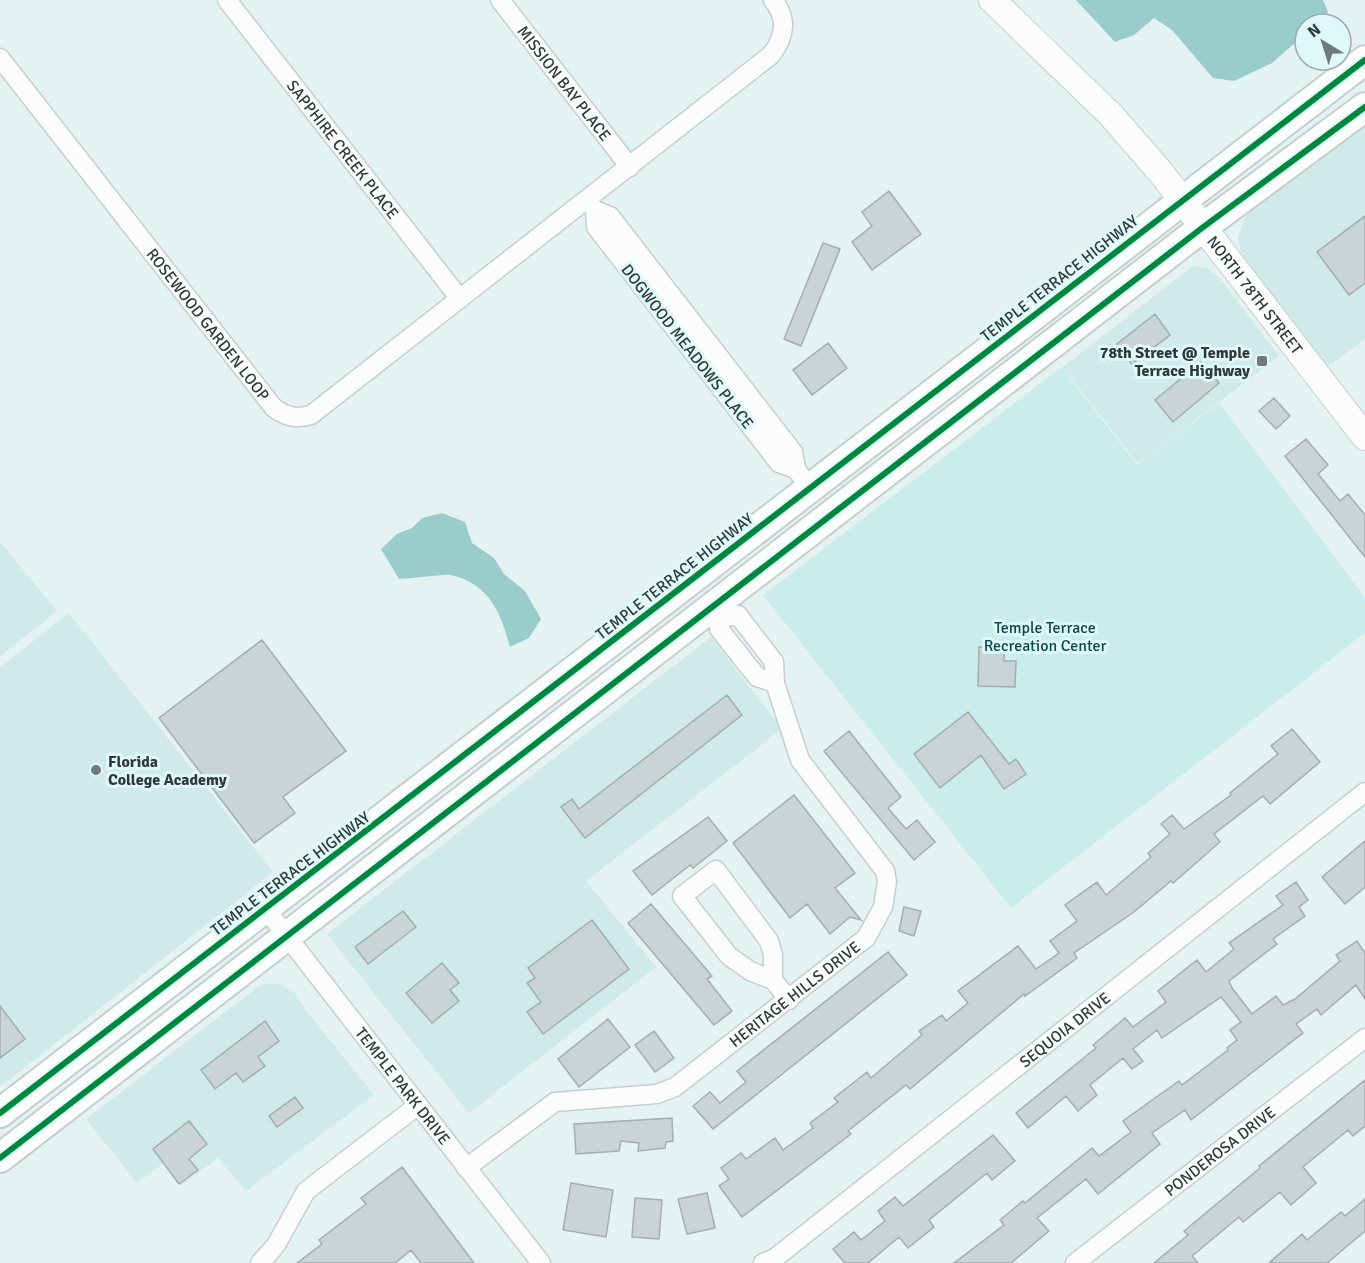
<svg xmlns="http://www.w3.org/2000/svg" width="1365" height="1263" viewBox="0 0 1365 1263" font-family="Signika,sans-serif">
	<rect width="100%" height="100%" fill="#e5f2f2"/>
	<path fill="#d0e9e9" d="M 1365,126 L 1365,339 L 1328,366 L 1241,254 L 1238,237 L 1246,216 L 1252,209 Z
		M 1193,266 L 1207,268 L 1222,281 L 1279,356 L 1138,464 L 1063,367 Z
		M 0,542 L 57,611 L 0,656 Z
		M 69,613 L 273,872 L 0,1087 L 0,667 Z
		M 711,637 L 782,729 L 586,881 L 656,967 L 469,1113 L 327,934 Z
		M 267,984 L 278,984 L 295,993 L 307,1012 L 374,1095 L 246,1191 L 218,1158 L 181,1186 L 164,1163 L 137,1183 L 86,1119 L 259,986 Z"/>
	<path fill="#caecec" d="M 1062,367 L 1137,465 L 1219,403 L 1365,598 L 1365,633 L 1011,908 L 763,595 Z"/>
	<path fill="#9bcccc" d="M 1076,0 L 1323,0 L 1328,12 L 1316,24 L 1305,24 L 1305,34 L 1272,63 L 1234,81 L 1213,78 L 1172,30 L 1154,18 L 1134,35 L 1115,42 Z
		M 442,513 L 465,522 L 472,543 L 494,558 L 504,574 L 525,591 L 541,619 L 529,638 L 510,647 C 501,614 490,584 451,575 C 444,574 411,579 399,579 L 381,549 L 397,534 L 412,528 L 422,518 Z"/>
	<path fill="#c9d4d4" stroke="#a3aeae" stroke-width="1.5" d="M 889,191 L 921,234 L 872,270 L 852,242 L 872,226 L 862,212 Z
		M 1365,216 L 1365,283 L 1349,295 L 1317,252 Z
		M 823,243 L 840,249 L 801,346 L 784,339 Z
		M 1155,314 L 1170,335 L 1132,364 L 1117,344 Z
		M 828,343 L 847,368 L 812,395 L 793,370 Z
		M 1201,362 L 1219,383 L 1173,422 L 1155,400 Z
		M 1274,398 L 1290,416 L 1276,429 L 1259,411 Z
		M 1306,439 L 1328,465 L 1318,474 L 1340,501 L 1348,494 L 1365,515 L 1365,557 L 1285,456 Z
		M 262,640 L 346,751 L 283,797 L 295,813 L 254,843 L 159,718 Z
		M 979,647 L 1004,648 L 1004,661 L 1016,661 L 1015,687 L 978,686 Z
		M 727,695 L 742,715 L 585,838 L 561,807 L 572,799 L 579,809 Z
		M 968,712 L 1009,764 L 1016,759 L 1026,774 L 1004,789 L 981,755 L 940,788 L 914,754 Z
		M 1292,729 L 1320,762 L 1270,804 L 1263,796 L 1214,834 L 1220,842 L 1173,883 L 1171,881 L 1134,912 L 1074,953 L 1077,958 L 1025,996 L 1024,994 L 910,1089 L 906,1085 L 848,1131 L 851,1134 L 742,1217 L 719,1186 L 729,1179 L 721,1168 L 741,1153 L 746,1159 L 775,1138 L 783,1150 L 813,1128 L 810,1123 L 838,1102 L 834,1098 L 867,1072 L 871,1078 L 922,1035 L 919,1031 L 942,1015 L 946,1021 L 968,1003 L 958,991 L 1018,946 L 1036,969 L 1059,953 L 1050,941 L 1077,921 L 1065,905 L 1097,882 L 1106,895 L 1151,857 L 1148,853 L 1170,834 L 1161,824 L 1172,815 L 1184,829 L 1231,795 L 1230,793 L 1278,754 L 1271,746 Z
		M 849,731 L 901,797 L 888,808 L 906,829 L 917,820 L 935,842 L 914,860 L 824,751 Z
		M 794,795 L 855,873 L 835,888 L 861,920 L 850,917 L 830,934 L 807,904 L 790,918 L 733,843 Z
		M 708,817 L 727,841 L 693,868 L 690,865 L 652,895 L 633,871 Z
		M 1365,841 L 1365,887 L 1345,904 L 1322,877 Z
		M 1296,882 L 1308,900 L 1299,907 L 1305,916 L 1273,939 L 1277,944 L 1229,981 L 1232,988 L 1252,1014 L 1276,996 L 1283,1005 L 1295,999 L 1340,961 L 1336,955 L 1357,941 L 1365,953 L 1365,999 L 1356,985 L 1321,1015 L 1317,1009 L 1296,1024 L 1303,1033 L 1191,1120 L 1185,1110 L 1152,1133 L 1160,1144 L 1098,1194 L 1086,1179 L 1037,1218 L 1049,1231 L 1011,1263 L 954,1263 L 1004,1225 L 1000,1220 L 1023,1201 L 1025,1203 L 1092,1148 L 1099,1156 L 1131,1132 L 1123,1121 L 1179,1081 L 1182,1085 L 1228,1050 L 1227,1048 L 1237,1040 L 1230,1030 L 1241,1022 L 1221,997 L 1162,1038 L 1157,1030 L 1133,1049 L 1143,1061 L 1132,1069 L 1123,1058 L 1090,1085 L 1097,1095 L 1078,1111 L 1066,1096 L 1028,1128 L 1016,1113 L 1096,1048 L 1093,1045 L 1125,1018 L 1133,1027 L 1166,1002 L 1158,991 L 1197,960 L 1206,972 L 1234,949 L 1229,943 L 1283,905 L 1276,896 Z
		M 651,904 L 712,976 L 707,979 L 732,1011 L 714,1025 L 628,923 Z
		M 904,907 L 921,911 L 914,936 L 899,931 Z
		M 403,911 L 416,927 L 368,964 L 355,947 Z
		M 592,920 L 629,969 L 543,1034 L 527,1012 L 541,1002 L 527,983 L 535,978 L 528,968 Z
		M 888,952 L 907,975 L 713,1129 L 693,1106 L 710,1092 L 720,1103 L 746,1082 L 737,1071 Z
		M 442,963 L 459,983 L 450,990 L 459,1001 L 432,1023 L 406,993 Z
		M 0,1006 L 25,1039 L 0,1058 Z
		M 608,1019 L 630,1047 L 579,1087 L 558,1059 Z
		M 265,1021 L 279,1041 L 258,1057 L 265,1066 L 243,1082 L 236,1073 L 215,1089 L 201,1070 Z
		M 654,1031 L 674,1058 L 655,1072 L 635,1045 Z
		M 1365,1080 L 1365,1126 L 1353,1136 L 1348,1130 L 1303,1167 L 1316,1183 L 1291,1205 L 1280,1192 L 1243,1222 L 1239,1217 L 1192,1256 L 1198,1263 L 1154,1263 L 1188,1235 L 1184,1231 L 1260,1168 L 1259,1166 Z
		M 295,1097 L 303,1108 L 277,1127 L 269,1116 Z
		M 672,1118 L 673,1141 L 666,1142 L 665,1148 L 638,1151 L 639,1143 L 621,1141 L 619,1151 L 576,1154 L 574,1124 Z
		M 189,1121 L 207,1144 L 189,1159 L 198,1170 L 179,1184 L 153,1149 Z
		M 993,1135 L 1015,1161 L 992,1180 L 987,1173 L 929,1220 L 934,1227 L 908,1248 L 899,1237 L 868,1263 L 845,1263 L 833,1249 L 854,1232 L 861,1240 L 885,1221 L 878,1211 L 895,1197 L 903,1206 Z
		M 402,1167 L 474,1263 L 421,1263 L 411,1250 L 395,1263 L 297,1263 L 322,1244 L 319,1240 L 366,1204 L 361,1198 Z
		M 571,1183 L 613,1190 L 606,1237 L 563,1230 Z
		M 707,1193 L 715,1228 L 687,1234 L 678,1199 Z
		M 635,1198 L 662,1200 L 659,1239 L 632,1237 Z
		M 1365,1199 L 1365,1231 L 1327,1263 L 1269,1263 L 1302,1234 L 1307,1240 L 1341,1212 L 1345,1216 Z"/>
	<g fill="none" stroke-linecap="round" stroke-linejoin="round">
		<g stroke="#c5cfcf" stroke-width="21">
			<g id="street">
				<path id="s1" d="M 227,0 L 460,299"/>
				<path id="s2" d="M 500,0 L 630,167"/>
				<path id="s3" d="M 0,58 L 274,408 C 287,417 295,419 311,415 L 771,55 C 785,37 788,19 773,0"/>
				<path d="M 796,469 L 779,463 L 596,227 L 595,210 L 610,216 L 793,452 L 796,469 L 810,488"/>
				<path d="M 722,618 L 719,629 L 757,677 L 775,683"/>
				<path id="s4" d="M 265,908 L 541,1263"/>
				<path d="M 773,980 L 773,955 L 769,941 L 716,870 L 682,896 L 729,956 L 750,971 L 773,980 L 789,1000"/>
				<path id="s5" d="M 466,1168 L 555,1102 L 657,1094 L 675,1087 L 866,938 L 883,907 L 887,882 L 885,871 L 800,760 L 775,683 L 774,662 L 738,615 L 722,618"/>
				<path d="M 260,1263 L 276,1245 L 306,1191 L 417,1106"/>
				<path id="s6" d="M 763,1263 L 775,1258 L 1365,792"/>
				<path id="s7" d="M 1075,1263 L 1365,1038"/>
			</g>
		</g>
		<g stroke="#c5cfcf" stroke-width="28">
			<g id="secondary">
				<path id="s8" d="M 992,0 L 1111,115 L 1162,174 L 1365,437"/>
			</g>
		</g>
		<g stroke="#c5cfcf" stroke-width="32">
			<path id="primary" d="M 0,1113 L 1365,60
				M 0,1158 L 1202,228 L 1365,107"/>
		</g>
		<use href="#street" stroke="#fbfdfd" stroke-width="18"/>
		<use href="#secondary" stroke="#fbfdfd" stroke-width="26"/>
		<use href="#primary" stroke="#fbfdfd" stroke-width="28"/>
		<g stroke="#dff8f8" stroke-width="10">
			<path id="cycleway" d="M 0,1113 L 1365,60
				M 0,1158 L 1202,228 L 1365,107"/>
		</g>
		<use href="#cycleway" stroke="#00873e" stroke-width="6"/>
	</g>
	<g fill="#6f7a7a" stroke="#dff8f8" stroke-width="2">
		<rect x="1256" y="355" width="12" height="12" rx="3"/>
		<circle cx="96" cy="770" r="6"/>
	</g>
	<g text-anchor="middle" stroke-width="6" stroke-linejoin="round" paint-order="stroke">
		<g font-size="16" fill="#2f3939" stroke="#dff8f8">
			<text dy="6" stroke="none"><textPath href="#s2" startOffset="105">MISSION BAY PLACE</textPath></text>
			<text dy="6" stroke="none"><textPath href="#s1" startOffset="189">SAPPHIRE CREEK PLACE</textPath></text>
			<text transform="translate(1059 278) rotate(-38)" y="6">TEMPLE TERRACE HIGHWAY</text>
			<text dy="6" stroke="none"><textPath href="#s8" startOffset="396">NORTH 78TH STREET</textPath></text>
			<text dy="6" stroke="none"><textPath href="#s3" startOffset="338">ROSEWOOD GARDEN LOOP</textPath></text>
			<text transform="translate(688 346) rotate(52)" y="6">DOGWOOD MEADOWS PLACE</text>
			<text transform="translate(674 576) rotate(-38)" y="6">TEMPLE TERRACE HIGHWAY</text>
			<text transform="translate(290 873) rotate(-37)" y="6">TEMPLE TERRACE HIGHWAY</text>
			<text dy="6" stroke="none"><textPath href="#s5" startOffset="384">HERITAGE HILLS DRIVE</textPath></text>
			<text dy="6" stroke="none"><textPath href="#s6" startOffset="382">SEQUOIA DRIVE</textPath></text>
			<text dy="6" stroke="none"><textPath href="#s4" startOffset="225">TEMPLE PARK DRIVE</textPath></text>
			<text dy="6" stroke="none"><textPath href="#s7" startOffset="183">PONDEROSA DRIVE</textPath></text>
		</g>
		<g font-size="16" font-weight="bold" fill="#2f3939" stroke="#dff8f8" text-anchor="end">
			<text x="1250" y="358">78th Street @ Temple<tspan x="1250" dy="18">Terrace Highway</tspan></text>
			<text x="108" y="767" text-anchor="start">Florida<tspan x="108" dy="18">College Academy</tspan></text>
		</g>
		<g font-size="16" fill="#0b4848" stroke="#dff8f8">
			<text x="1045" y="633">Temple Terrace<tspan x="1045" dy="18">Recreation Center</tspan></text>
		</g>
	</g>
	<g transform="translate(1323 42) rotate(322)"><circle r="28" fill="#dff8f8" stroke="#99acac" stroke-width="1.5"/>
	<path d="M0-4.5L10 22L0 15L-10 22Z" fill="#6f7a7a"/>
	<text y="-9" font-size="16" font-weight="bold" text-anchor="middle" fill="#2f3939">N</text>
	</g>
</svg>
